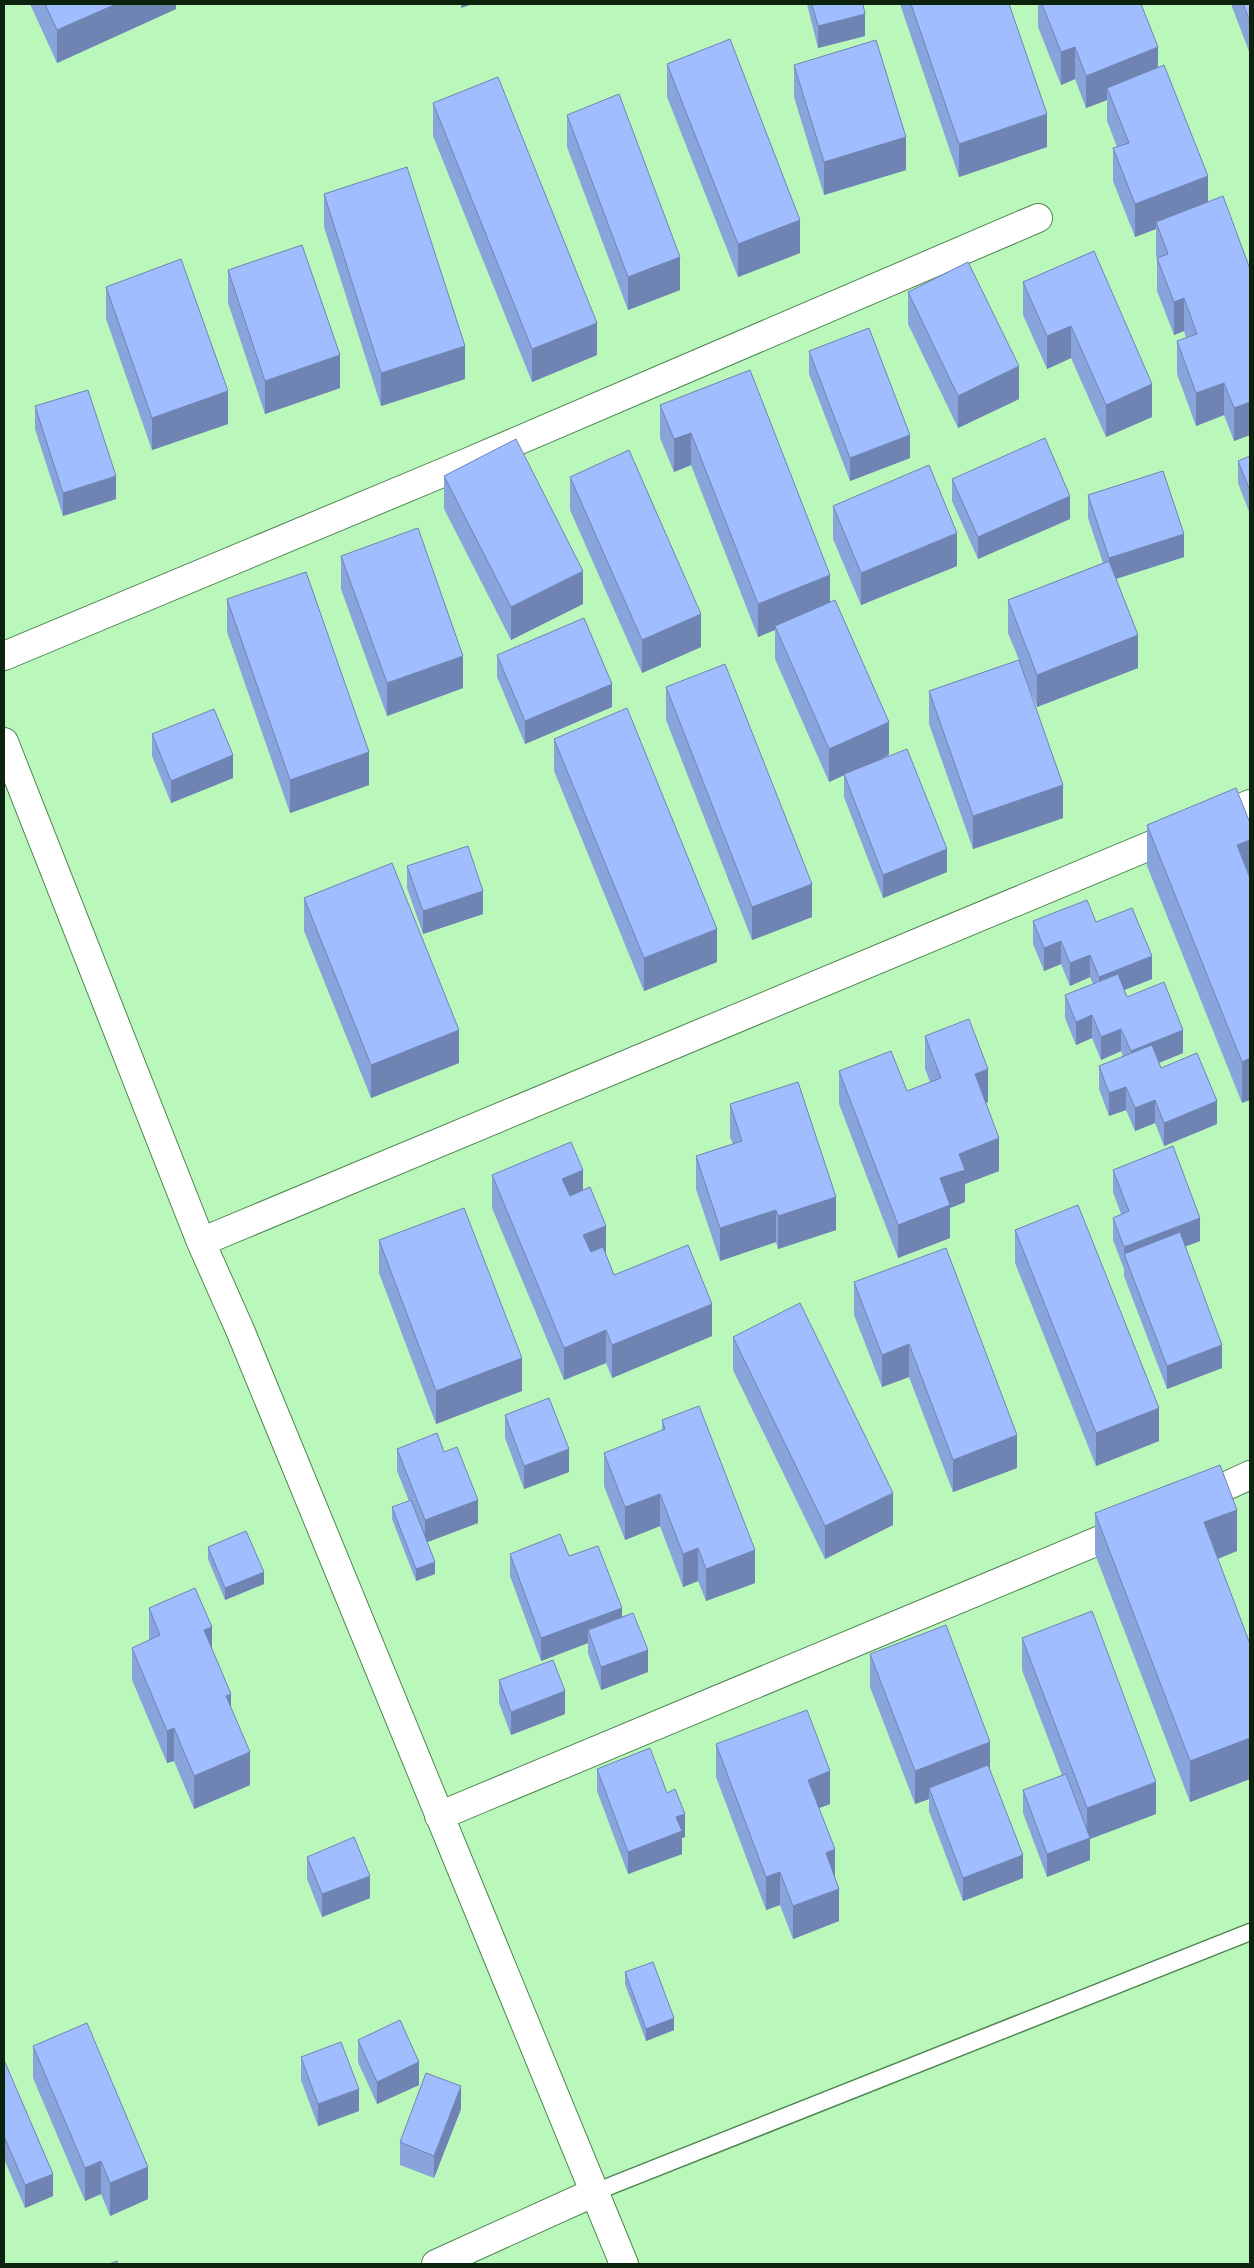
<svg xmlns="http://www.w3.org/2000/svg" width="1254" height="2268" viewBox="0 0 1254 2268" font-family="'Noto Sans',sans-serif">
	<rect width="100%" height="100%" fill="#baf7bb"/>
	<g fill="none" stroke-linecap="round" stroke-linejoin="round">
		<g stroke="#4d8650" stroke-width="19">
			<path id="service" d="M 595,2192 L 1250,1932"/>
		</g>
		<g stroke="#4d8650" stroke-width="30">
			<path id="minor" d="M 4,656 L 466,463 L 1038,218
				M 4,742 L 201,1242 L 240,1330 L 624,2264
				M 201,1242 L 1250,804
				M 1194,1501 L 1250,1475
				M 439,1816 L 1129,1528
				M 436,2264 L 595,2192"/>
		</g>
		<use href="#service" stroke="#fff" stroke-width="16"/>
		<use href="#minor" stroke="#fff" stroke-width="28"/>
	</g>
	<path fill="#89a3db" d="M 30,4 L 176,4 L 176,9 L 57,63 Z
		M 807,4 L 863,4 L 865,36 L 818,48 Z
		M 900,4 L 1009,4 L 1047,147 L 959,177 Z
		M 1038,4 L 1141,4 L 1158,68 L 1208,202 L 1250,269 L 1250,435 L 1234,441 L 1224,415 L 1196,426 L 1177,374 L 1177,341 L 1186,338 L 1184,331 L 1174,335 L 1157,291 L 1157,259 L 1156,254 L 1156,229 L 1135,237 L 1113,181 L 1113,148 L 1117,147 L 1107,121 L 1107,100 L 1086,108 L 1075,79 L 1061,85 L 1038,27 Z
		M 1231,4 L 1250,4 L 1250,54 Z
		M 667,64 L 800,253 L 738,277 L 667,97 Z
		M 794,65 L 906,170 L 824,195 L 794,97 Z
		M 433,103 L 597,355 L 532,382 L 433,136 Z
		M 567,115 L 680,290 L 628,310 L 567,147 Z
		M 324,194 L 465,379 L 381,406 L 324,227 Z
		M 1094,251 L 1152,417 L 1106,437 L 1071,358 L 1047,369 L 1023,315 L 1023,282 Z
		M 228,270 L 340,388 L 265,414 L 228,303 Z
		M 106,287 L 228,424 L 152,450 L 106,319 Z
		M 908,292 L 1019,399 L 958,428 L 908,324 Z
		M 809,351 L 910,458 L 850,481 L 809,374 Z
		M 750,370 L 830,602 L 889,755 L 872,763 L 947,872 L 883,898 L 844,797 L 844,775 L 829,782 L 775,659 L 775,630 L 758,637 L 691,465 L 674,472 L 660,438 L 660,405 Z
		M 35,406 L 116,499 L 63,516 L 35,429 Z
		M 1250,456 L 1250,514 L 1238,483 L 1238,461 Z
		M 444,476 L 583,604 L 511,640 L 444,509 Z
		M 570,477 L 701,647 L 642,673 L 570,510 Z
		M 952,479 L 1070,519 L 978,559 L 952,501 Z
		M 1088,495 L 1184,557 L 1116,579 L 1138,668 L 1037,707 L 1024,675 L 1063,818 L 973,849 L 929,724 L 929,691 L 1019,660 L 1008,633 L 1008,600 L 1103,563 L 1088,518 Z
		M 833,506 L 957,566 L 861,605 L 833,539 Z
		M 341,556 L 463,688 L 387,716 L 341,589 Z
		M 227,599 L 369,785 L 290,813 L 227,632 Z
		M 497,655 L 612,707 L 525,744 L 497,677 Z
		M 666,687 L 812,917 L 752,940 L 666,720 Z
		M 152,734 L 233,778 L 171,803 L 152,756 Z
		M 554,739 L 717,962 L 644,991 L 554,771 Z
		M 1250,823 L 1242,1103 L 1147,866 L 1147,825 Z
		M 407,866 L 483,914 L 423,934 L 407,888 Z
		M 304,898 L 459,1063 L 371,1098 L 304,931 Z
		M 1033,921 L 1096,922 L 1152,979 L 1124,990 L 1127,997 L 1183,1053 L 1159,1063 L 1161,1068 L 1217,1124 L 1164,1146 L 1155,1123 L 1135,1131 L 1126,1110 L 1109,1116 L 1099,1089 L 1099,1066 L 1123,1056 L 1121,1051 L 1101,1060 L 1092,1038 L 1076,1045 L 1065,1018 L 1065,995 L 1093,984 L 1090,977 L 1070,986 L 1061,964 L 1044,971 L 1033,944 Z
		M 925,1036 L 988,1102 L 986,1103 L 999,1171 L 965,1184 L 965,1202 L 950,1208 L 950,1238 L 898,1258 L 839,1104 L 839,1071 L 907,1091 L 930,1082 L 925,1069 Z
		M 730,1104 L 836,1230 L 778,1249 L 776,1242 L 720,1261 L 696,1189 L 696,1156 L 733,1144 L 730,1137 Z
		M 1113,1170 L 1200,1241 L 1185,1246 L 1222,1368 L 1167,1389 L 1124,1276 L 1124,1269 L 1113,1240 L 1113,1218 L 1121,1214 L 1113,1192 Z
		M 492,1175 L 583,1190 L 606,1255 L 614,1275 L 712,1336 L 612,1378 L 606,1363 L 564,1380 L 492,1208 Z
		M 1015,1230 L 1159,1441 L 1096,1466 L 1015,1263 Z
		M 379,1240 L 522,1391 L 436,1424 L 379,1273 Z
		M 854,1282 L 1017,1468 L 953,1492 L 909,1377 L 882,1387 L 854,1315 Z
		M 733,1337 L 893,1525 L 825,1559 L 733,1370 Z
		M 505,1415 L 569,1472 L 524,1489 L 505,1438 Z
		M 662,1420 L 755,1583 L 706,1601 L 698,1581 L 683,1587 L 660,1526 L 625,1540 L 604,1486 L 604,1453 L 662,1431 Z
		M 397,1449 L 444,1452 L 478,1523 L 427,1542 L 435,1574 L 416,1581 L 392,1519 L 392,1507 L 409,1501 L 397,1471 Z
		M 1095,1513 L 1237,1551 L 1218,1559 L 1250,1644 L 1250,1779 L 1190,1802 L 1095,1554 Z
		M 208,1547 L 264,1584 L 225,1600 L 208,1559 Z
		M 510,1554 L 569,1556 L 622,1617 L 648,1672 L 601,1690 L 588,1653 L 588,1643 L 541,1661 L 510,1576 Z
		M 149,1608 L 212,1649 L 250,1785 L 194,1809 L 174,1761 L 167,1763 L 132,1680 L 132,1648 L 149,1640 Z
		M 1022,1638 L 1156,1814 L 1090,1839 L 1090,1860 L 1047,1877 L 1023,1813 L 1023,1790 L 1062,1775 L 1022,1670 Z
		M 870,1654 L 990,1770 L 1023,1878 L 963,1901 L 929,1811 L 929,1799 L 915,1804 L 870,1687 Z
		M 499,1680 L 565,1714 L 511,1735 L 499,1703 Z
		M 716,1744 L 830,1804 L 819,1808 L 835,1877 L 839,1921 L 793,1939 L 780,1905 L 766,1910 L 716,1777 Z
		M 597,1769 L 667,1793 L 685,1837 L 682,1838 L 682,1854 L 628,1874 L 597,1791 Z
		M 307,1857 L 370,1898 L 322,1917 L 307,1879 Z
		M 625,1972 L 674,2030 L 646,2041 L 625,1984 Z
		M 358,2040 L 419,2085 L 377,2104 L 358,2062 Z
		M 33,2046 L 148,2199 L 110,2216 L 101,2194 L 85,2201 L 33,2078 Z
		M 301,2057 L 359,2111 L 318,2126 L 301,2080 Z
		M 4,2060 L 53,2196 L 25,2208 L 4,2159 Z
		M 461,2109 L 434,2178 L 400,2165 L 400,2142 Z"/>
	<path fill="#6f84b2" d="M 116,4 L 176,4 L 176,9 L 57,63 L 57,30 Z
		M 461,4 L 473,4 L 461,8 Z
		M 865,14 L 865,36 L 818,48 L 818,26 Z
		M 1075,47 L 1075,79 L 1061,85 L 1061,52 Z
		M 1158,47 L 1158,79 L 1107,88 L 1107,100 L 1086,108 L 1086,76 Z
		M 1047,114 L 1047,147 L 959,177 L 959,144 Z
		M 906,137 L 906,170 L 824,195 L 824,162 Z
		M 1208,176 L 1208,208 L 1156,222 L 1156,229 L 1135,237 L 1135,204 Z
		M 800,220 L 800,253 L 738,277 L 738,244 Z
		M 680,257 L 680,290 L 628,310 L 628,277 Z
		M 1184,298 L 1184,331 L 1174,335 L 1174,302 Z
		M 597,323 L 597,355 L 532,382 L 532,349 Z
		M 1071,326 L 1071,358 L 1047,369 L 1047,336 Z
		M 465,346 L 465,379 L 381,406 L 381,373 Z
		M 340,355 L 340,388 L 265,414 L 265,381 Z
		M 1019,366 L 1019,399 L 958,428 L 958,396 Z
		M 1224,383 L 1224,415 L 1196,426 L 1196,393 Z
		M 1152,384 L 1152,417 L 1106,437 L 1106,405 Z
		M 228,391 L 228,424 L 152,450 L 152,418 Z
		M 1250,402 L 1250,435 L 1234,441 L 1234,408 Z
		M 691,433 L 691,465 L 674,472 L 674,439 Z
		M 910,435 L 910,458 L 850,481 L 850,458 Z
		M 116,476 L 116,499 L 63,516 L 63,493 Z
		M 1070,496 L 1070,519 L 978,559 L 978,537 Z
		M 957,533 L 957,566 L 861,605 L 861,573 Z
		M 1184,534 L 1184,557 L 1109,581 L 1109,558 Z
		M 583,571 L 583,604 L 511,640 L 511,607 Z
		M 830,575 L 830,608 L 775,626 L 775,630 L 758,637 L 758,604 Z
		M 701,614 L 701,647 L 642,673 L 642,640 Z
		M 1138,635 L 1138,668 L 1037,707 L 1037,675 Z
		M 463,656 L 463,688 L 387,716 L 387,683 Z
		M 612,684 L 612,707 L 525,744 L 525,721 Z
		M 889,722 L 889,755 L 829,782 L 829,749 Z
		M 369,752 L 369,785 L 290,813 L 290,780 Z
		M 233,755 L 233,778 L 171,803 L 171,781 Z
		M 1063,785 L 1063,818 L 973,849 L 973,816 Z
		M 1250,840 L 1250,881 L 1237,845 Z
		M 947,849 L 947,872 L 883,898 L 883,875 Z
		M 812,884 L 812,917 L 752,940 L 752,907 Z
		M 483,891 L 483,914 L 423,934 L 423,911 Z
		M 717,929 L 717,962 L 644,991 L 644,958 Z
		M 1061,941 L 1061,964 L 1044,971 L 1044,948 Z
		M 1090,955 L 1090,977 L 1070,986 L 1070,963 Z
		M 1152,956 L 1152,979 L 1099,1000 L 1099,977 Z
		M 1092,1015 L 1092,1038 L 1076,1045 L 1076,1022 Z
		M 1121,1029 L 1121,1051 L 1101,1060 L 1101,1037 Z
		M 459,1030 L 459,1063 L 371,1098 L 371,1065 Z
		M 1183,1030 L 1183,1053 L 1131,1074 L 1131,1051 Z
		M 1250,1058 L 1250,1100 L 1242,1103 L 1242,1062 Z
		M 988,1069 L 988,1102 L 975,1107 L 975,1074 Z
		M 1126,1087 L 1126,1110 L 1109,1116 L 1109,1093 Z
		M 1155,1100 L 1155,1123 L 1135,1131 L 1135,1108 Z
		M 1217,1101 L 1217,1124 L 1164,1146 L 1164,1123 Z
		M 999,1138 L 999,1171 L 965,1184 L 965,1202 L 950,1208 L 950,1238 L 898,1258 L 898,1225 L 940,1178 L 959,1154 Z
		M 583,1170 L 583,1203 L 562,1212 L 562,1179 Z
		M 836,1197 L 836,1230 L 778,1249 L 778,1216 Z
		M 776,1210 L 776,1242 L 720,1261 L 720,1228 Z
		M 1200,1218 L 1200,1241 L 1129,1268 L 1124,1255 L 1124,1247 Z
		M 606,1226 L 606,1258 L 583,1268 L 583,1235 Z
		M 712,1304 L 712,1336 L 612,1378 L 612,1345 Z
		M 606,1330 L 606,1363 L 564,1380 L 564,1348 Z
		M 909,1344 L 909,1377 L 882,1387 L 882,1355 Z
		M 1222,1345 L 1222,1368 L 1167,1389 L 1167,1366 Z
		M 522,1358 L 522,1391 L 436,1424 L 436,1391 Z
		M 1159,1408 L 1159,1441 L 1096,1466 L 1096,1433 Z
		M 1017,1435 L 1017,1468 L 953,1492 L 953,1460 Z
		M 569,1449 L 569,1472 L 524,1489 L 524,1466 Z
		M 893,1493 L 893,1525 L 825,1559 L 825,1526 Z
		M 660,1494 L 660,1526 L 625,1540 L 625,1507 Z
		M 478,1500 L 478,1523 L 425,1543 L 425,1520 Z
		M 1237,1510 L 1237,1551 L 1204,1564 L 1204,1522 Z
		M 698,1548 L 698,1581 L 683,1587 L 683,1554 Z
		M 755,1550 L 755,1583 L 706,1601 L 706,1569 Z
		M 435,1562 L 435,1574 L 416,1581 L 416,1569 Z
		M 264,1572 L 264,1584 L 225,1600 L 225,1588 Z
		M 622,1608 L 622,1631 L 588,1630 L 588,1643 L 541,1661 L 541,1638 Z
		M 212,1627 L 212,1660 L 204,1630 Z
		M 648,1650 L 648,1672 L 601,1690 L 601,1667 Z
		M 565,1691 L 565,1714 L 511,1735 L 511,1712 Z
		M 231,1694 L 231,1726 L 226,1696 Z
		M 174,1728 L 174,1761 L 167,1763 L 167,1731 Z
		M 1250,1738 L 1250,1779 L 1190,1802 L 1190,1761 Z
		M 990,1742 L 990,1775 L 929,1788 L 929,1799 L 915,1804 L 915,1771 Z
		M 250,1752 L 250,1785 L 194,1809 L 194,1776 Z
		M 830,1771 L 830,1804 L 808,1812 L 808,1780 Z
		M 1156,1782 L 1156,1814 L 1090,1839 L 1090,1860 L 1047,1877 L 1047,1854 L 1087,1839 L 1087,1808 Z
		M 685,1814 L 685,1837 L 682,1838 L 682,1854 L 628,1874 L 628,1852 L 676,1817 Z
		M 835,1849 L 835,1882 L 826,1853 Z
		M 1023,1855 L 1023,1878 L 963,1901 L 963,1878 Z
		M 780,1872 L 780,1905 L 766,1910 L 766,1877 Z
		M 370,1876 L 370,1898 L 322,1917 L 322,1894 Z
		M 839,1889 L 839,1921 L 793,1939 L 793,1906 Z
		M 674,2018 L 674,2030 L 646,2041 L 646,2029 Z
		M 419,2062 L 419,2085 L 377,2104 L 377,2082 Z
		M 461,2086 L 461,2109 L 434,2178 L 434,2156 Z
		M 359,2089 L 359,2111 L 318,2126 L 318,2104 Z
		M 101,2161 L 101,2194 L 85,2201 L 85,2168 Z
		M 148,2167 L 148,2199 L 110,2216 L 110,2183 Z
		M 53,2174 L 53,2196 L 25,2208 L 25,2185 Z"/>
	<path fill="#9fbdff" stroke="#6f84b2" d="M 45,4 L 116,4 L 57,30 Z
		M 812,4 L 863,4 L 865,14 L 818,26 Z
		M 911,4 L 1009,4 L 1047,114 L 959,144 Z
		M 1042,4 L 1141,4 L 1158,47 L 1086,76 L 1075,47 L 1061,52 Z
		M 1243,4 L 1250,4 L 1250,22 Z
		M 730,39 L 800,220 L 738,244 L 667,64 Z
		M 876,40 L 906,137 L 824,162 L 794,65 Z
		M 1164,65 L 1208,176 L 1135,204 L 1113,148 L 1129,143 L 1107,88 Z
		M 498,77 L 597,323 L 532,349 L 433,103 Z
		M 619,94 L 680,257 L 628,277 L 567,115 Z
		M 407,167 L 465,346 L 381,373 L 324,194 Z
		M 1223,196 L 1250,269 L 1250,402 L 1234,408 L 1224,383 L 1196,393 L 1177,341 L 1197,334 L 1184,298 L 1174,302 L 1157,258 L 1168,254 L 1156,222 Z
		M 302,245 L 340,355 L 265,381 L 228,270 Z
		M 1094,251 L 1152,384 L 1106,405 L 1071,326 L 1047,336 L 1023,282 Z
		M 181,259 L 228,391 L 152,418 L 106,287 Z
		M 968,262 L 1019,366 L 958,396 L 908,292 Z
		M 869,328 L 910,435 L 850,458 L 809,351 Z
		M 750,370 L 830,575 L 758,604 L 691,433 L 674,439 L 660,405 Z
		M 88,390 L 116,476 L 63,493 L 35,406 Z
		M 1045,438 L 1070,496 L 978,537 L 952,479 Z
		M 516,439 L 583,571 L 511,607 L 444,476 Z
		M 629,450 L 701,614 L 642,640 L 570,477 Z
		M 1250,456 L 1250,491 L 1238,461 Z
		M 929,465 L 957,533 L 861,573 L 833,506 Z
		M 1163,471 L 1184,534 L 1109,558 L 1088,495 Z
		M 418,528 L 463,656 L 387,683 L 341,556 Z
		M 1109,561 L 1138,635 L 1037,675 L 1008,600 Z
		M 306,572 L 369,752 L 290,780 L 227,599 Z
		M 835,600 L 889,722 L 829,749 L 775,626 Z
		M 584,618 L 612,684 L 525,721 L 497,655 Z
		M 1019,660 L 1063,785 L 973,816 L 929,691 Z
		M 725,664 L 812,884 L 752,907 L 666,687 Z
		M 627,708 L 717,929 L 644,958 L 554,739 Z
		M 214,709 L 233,755 L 171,781 L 152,734 Z
		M 907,749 L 947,849 L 883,875 L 844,774 Z
		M 1236,788 L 1250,823 L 1250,840 L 1237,845 L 1250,878 L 1250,1058 L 1242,1062 L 1147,825 Z
		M 468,846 L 483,891 L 423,911 L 407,866 Z
		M 392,863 L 459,1030 L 371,1065 L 304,898 Z
		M 1087,900 L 1096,922 L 1132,908 L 1152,956 L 1099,977 L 1090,955 L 1070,963 L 1061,941 L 1044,948 L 1033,921 Z
		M 1118,974 L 1127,997 L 1164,982 L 1183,1030 L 1131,1051 L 1121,1029 L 1101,1037 L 1092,1015 L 1076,1022 L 1065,995 Z
		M 969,1019 L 988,1069 L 975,1074 L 999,1138 L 959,1154 L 965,1170 L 940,1178 L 950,1205 L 898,1225 L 839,1071 L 891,1051 L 907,1091 L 941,1078 L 925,1036 Z
		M 1152,1045 L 1161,1068 L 1197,1053 L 1217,1101 L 1164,1123 L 1155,1100 L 1135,1108 L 1126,1087 L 1109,1093 L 1099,1066 Z
		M 798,1082 L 836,1197 L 778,1216 L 776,1210 L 720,1228 L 696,1156 L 742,1141 L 730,1104 Z
		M 571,1142 L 583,1170 L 562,1179 L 570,1196 L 590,1187 L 606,1226 L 583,1235 L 591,1252 L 603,1247 L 614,1275 L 688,1245 L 712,1304 L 612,1345 L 606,1330 L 564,1348 L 492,1175 Z
		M 1173,1146 L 1200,1218 L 1124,1247 L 1113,1218 L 1129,1211 L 1113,1170 Z
		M 1078,1205 L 1159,1408 L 1096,1433 L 1015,1230 Z
		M 464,1208 L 522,1358 L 436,1391 L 379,1240 Z
		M 1180,1232 L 1222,1345 L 1167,1366 L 1124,1254 Z
		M 946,1248 L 1017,1435 L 953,1460 L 909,1344 L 882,1355 L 854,1282 Z
		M 800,1303 L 893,1493 L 825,1526 L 733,1337 Z
		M 549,1398 L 569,1449 L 524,1466 L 505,1415 Z
		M 699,1406 L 755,1550 L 706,1569 L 698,1548 L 683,1554 L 660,1494 L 625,1507 L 604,1453 L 665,1429 L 662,1420 Z
		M 437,1433 L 444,1452 L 457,1447 L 478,1500 L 425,1520 L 397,1449 Z
		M 1220,1465 L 1237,1510 L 1204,1522 L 1250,1644 L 1250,1738 L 1190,1761 L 1095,1513 Z
		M 411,1500 L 435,1562 L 416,1569 L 392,1507 Z
		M 246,1531 L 264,1572 L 225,1588 L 208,1547 Z
		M 560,1534 L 569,1556 L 598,1546 L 622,1608 L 541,1638 L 510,1554 Z
		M 195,1588 L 212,1627 L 204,1630 L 231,1694 L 226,1696 L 250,1752 L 194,1776 L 174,1728 L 167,1731 L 132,1648 L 160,1635 L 149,1608 Z
		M 1092,1611 L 1156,1782 L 1087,1808 L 1022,1638 Z
		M 633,1613 L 648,1650 L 601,1667 L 588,1630 Z
		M 946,1625 L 990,1742 L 915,1771 L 870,1654 Z
		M 553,1660 L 565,1691 L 511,1712 L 499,1680 Z
		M 807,1710 L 830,1771 L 808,1780 L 835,1849 L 826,1853 L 839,1889 L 793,1906 L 780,1872 L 766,1877 L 716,1744 Z
		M 650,1748 L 667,1793 L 675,1789 L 685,1814 L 676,1817 L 682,1831 L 628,1852 L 597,1769 Z
		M 988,1765 L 1023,1855 L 963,1878 L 929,1788 Z
		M 1066,1774 L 1090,1838 L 1047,1854 L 1023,1790 Z
		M 354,1837 L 370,1876 L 322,1894 L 307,1857 Z
		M 653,1962 L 674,2018 L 646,2029 L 625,1972 Z
		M 400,2020 L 419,2062 L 377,2082 L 358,2040 Z
		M 87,2023 L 148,2167 L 110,2183 L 101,2161 L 85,2168 L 33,2046 Z
		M 341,2042 L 359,2089 L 318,2104 L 301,2057 Z
		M 4,2060 L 53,2174 L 25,2185 L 4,2136 Z
		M 426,2073 L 461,2086 L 434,2156 L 400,2142 Z
		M 117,2261 L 118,2264 L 109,2264 Z"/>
	<rect width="1254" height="2268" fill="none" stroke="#0b230d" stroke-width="10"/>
</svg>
